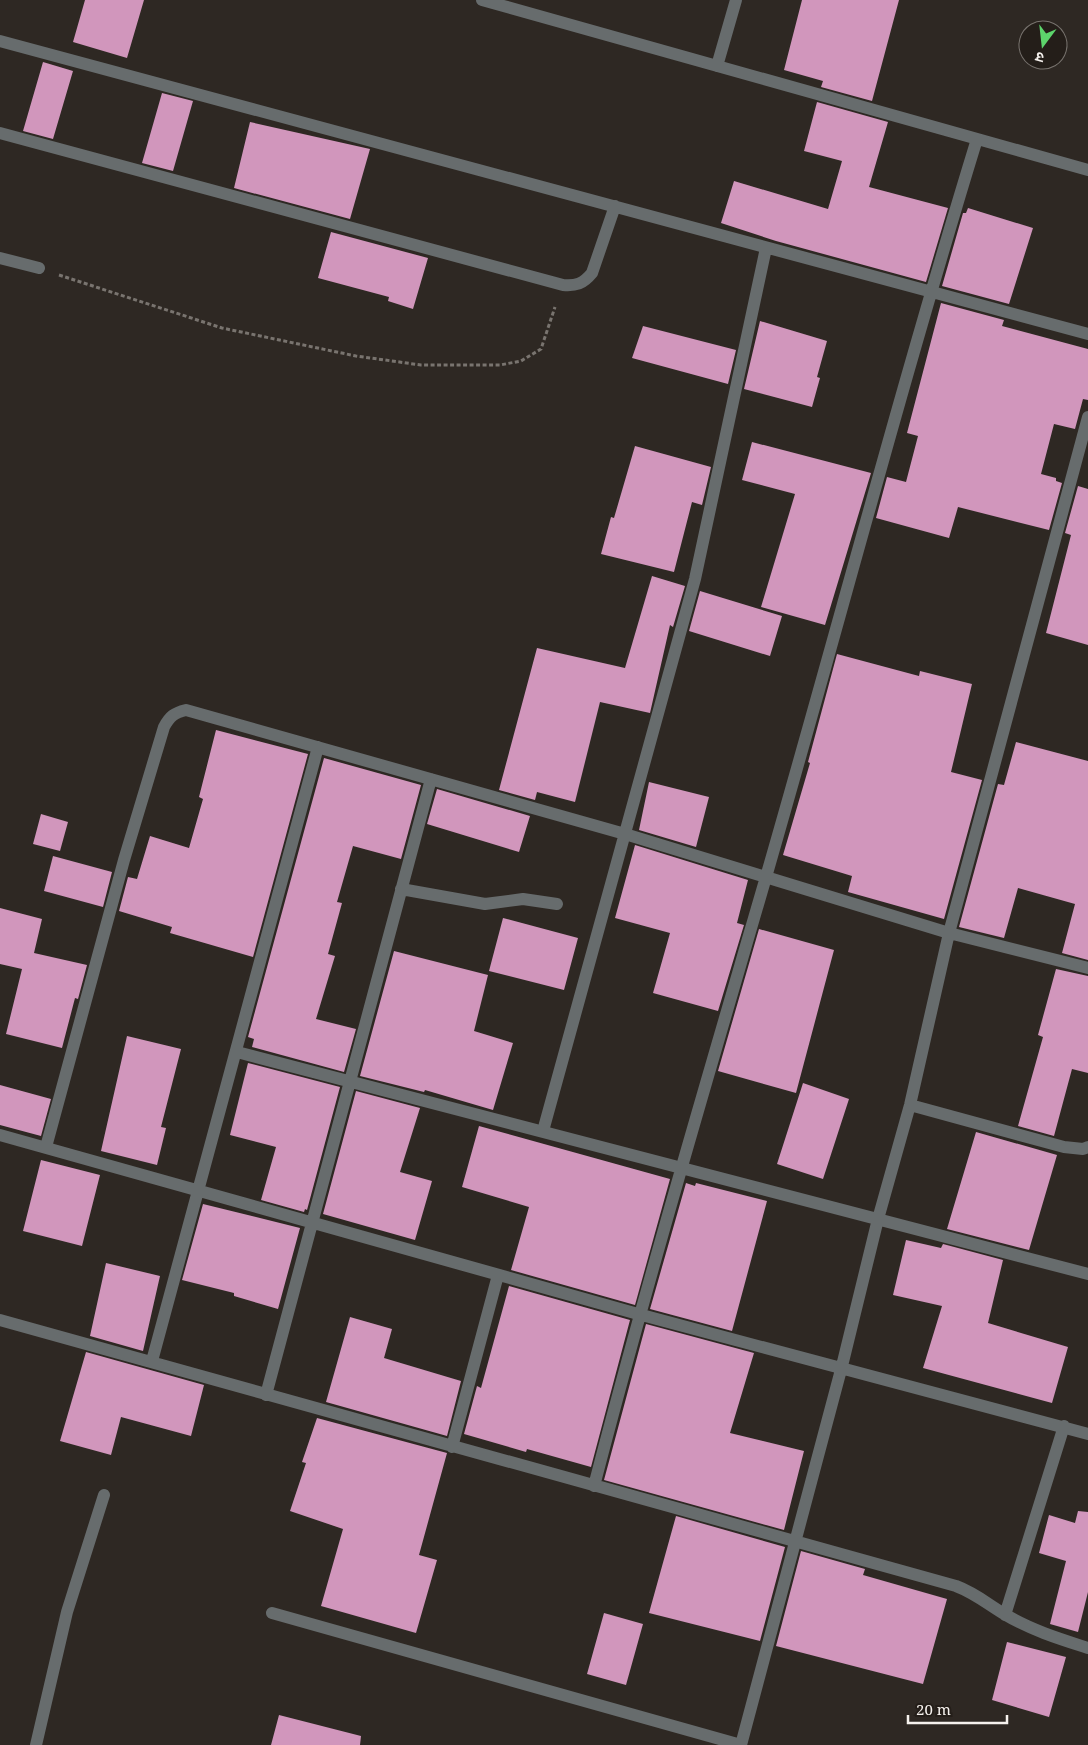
<svg xmlns="http://www.w3.org/2000/svg" width="1088" height="1745" viewBox="0 0 1088 1745" font-family="'Noto Serif','Noto Sans Devanagari',serif">
	<rect width="100%" height="100%" fill="#2e2823"/>
	<path fill="#d196bc" d="M 85,0 L 144,0 L 127,58 L 73,42 Z
		M 802,0 L 899,0 L 872,101 L 821,87 L 823,81 L 784,70 Z
		M 43,62 L 73,71 L 53,139 L 23,131 Z
		M 162,93 L 193,101 L 173,171 L 142,163 Z
		M 817,102 L 888,122 L 869,187 L 948,208 L 926,282 L 776,241 L 721,223 L 734,181 L 828,209 L 842,161 L 804,151 Z
		M 250,122 L 370,149 L 350,219 L 234,188 Z
		M 968,208 L 1033,228 L 1009,304 L 942,286 L 963,213 L 966,213 Z
		M 331,232 L 428,258 L 413,309 L 388,301 L 389,297 L 318,278 Z
		M 941,303 L 1004,320 L 1002,326 L 1088,349 L 1088,400 L 1083,399 L 1075,429 L 1054,424 L 1041,474 L 1056,478 L 1056,481 L 1062,483 L 1049,530 L 958,507 L 949,538 L 876,518 L 887,477 L 906,482 L 918,436 L 907,433 Z
		M 760,321 L 827,341 L 817,377 L 820,378 L 812,407 L 744,389 Z
		M 643,326 L 736,350 L 728,384 L 632,358 Z
		M 752,442 L 871,473 L 825,625 L 761,607 L 795,494 L 742,480 Z
		M 635,446 L 711,467 L 702,505 L 692,502 L 674,572 L 601,554 L 611,517 L 614,518 Z
		M 1078,486 L 1088,489 L 1088,645 L 1046,633 L 1071,535 L 1065,533 Z
		M 652,576 L 685,586 L 673,627 L 670,625 L 650,713 L 600,702 L 575,802 L 537,792 L 535,800 L 499,790 L 537,648 L 625,668 Z
		M 700,591 L 782,616 L 770,656 L 689,631 Z
		M 837,654 L 919,676 L 920,671 L 972,684 L 951,772 L 982,780 L 944,919 L 848,892 L 852,876 L 783,855 L 810,763 L 808,762 Z
		M 216,730 L 308,754 L 253,957 L 170,933 L 172,927 L 119,911 L 128,877 L 137,879 L 150,836 L 189,848 L 203,799 L 199,797 Z
		M 1016,742 L 1088,761 L 1088,960 L 1062,953 L 1075,904 L 1018,888 L 1004,938 L 959,927 L 998,784 L 1004,785 Z
		M 324,758 L 421,785 L 401,859 L 353,846 L 337,902 L 342,903 L 328,954 L 335,956 L 316,1019 L 356,1029 L 344,1072 L 252,1047 L 254,1039 L 248,1037 Z
		M 649,782 L 709,797 L 696,847 L 639,830 Z
		M 437,789 L 530,816 L 519,852 L 427,824 Z
		M 41,814 L 68,822 L 60,851 L 33,844 Z
		M 635,845 L 748,880 L 737,923 L 744,925 L 718,1011 L 653,993 L 670,933 L 615,918 Z
		M 53,856 L 112,872 L 103,907 L 44,891 Z
		M 0,908 L 42,919 L 34,953 L 87,965 L 78,999 L 75,998 L 62,1048 L 6,1034 L 22,969 L 0,964 Z
		M 503,918 L 578,938 L 564,990 L 489,971 Z
		M 759,929 L 834,950 L 796,1093 L 718,1071 Z
		M 394,951 L 488,975 L 474,1031 L 513,1043 L 493,1110 L 425,1090 L 424,1092 L 360,1076 Z
		M 1056,969 L 1088,976 L 1088,1073 L 1072,1069 L 1054,1136 L 1018,1126 L 1043,1037 L 1038,1035 Z
		M 127,1036 L 181,1049 L 161,1127 L 166,1128 L 157,1165 L 101,1151 Z
		M 248,1063 L 340,1087 L 307,1210 L 305,1209 L 304,1212 L 261,1200 L 276,1147 L 230,1135 Z
		M 803,1083 L 849,1099 L 823,1179 L 777,1164 Z
		M 0,1085 L 51,1099 L 41,1136 L 0,1125 Z
		M 356,1091 L 420,1108 L 400,1172 L 432,1181 L 415,1240 L 323,1214 Z
		M 479,1126 L 670,1179 L 635,1305 L 511,1270 L 529,1207 L 462,1187 Z
		M 976,1132 L 1057,1155 L 1029,1250 L 947,1229 Z
		M 41,1160 L 100,1175 L 82,1246 L 23,1231 Z
		M 686,1183 L 695,1186 L 696,1183 L 767,1201 L 732,1331 L 650,1309 Z
		M 203,1204 L 300,1228 L 278,1309 L 234,1296 L 234,1293 L 182,1280 Z
		M 906,1240 L 941,1248 L 943,1244 L 1003,1260 L 988,1323 L 1068,1347 L 1052,1403 L 923,1368 L 942,1306 L 893,1295 Z
		M 106,1263 L 160,1276 L 143,1351 L 90,1336 Z
		M 509,1286 L 630,1320 L 591,1467 L 527,1449 L 526,1452 L 464,1434 L 477,1386 L 481,1388 Z
		M 350,1317 L 392,1329 L 384,1358 L 461,1381 L 447,1436 L 326,1402 Z
		M 646,1324 L 754,1353 L 730,1433 L 804,1451 L 784,1530 L 604,1480 Z
		M 86,1352 L 204,1385 L 191,1436 L 121,1417 L 111,1455 L 60,1441 Z
		M 317,1418 L 447,1453 L 419,1555 L 437,1560 L 416,1633 L 321,1606 L 343,1529 L 290,1511 L 306,1463 L 302,1462 Z
		M 1078,1511 L 1088,1512 L 1088,1592 L 1078,1632 L 1050,1624 L 1066,1561 L 1039,1553 L 1049,1515 L 1075,1523 Z
		M 676,1516 L 785,1547 L 760,1641 L 649,1613 Z
		M 801,1551 L 865,1569 L 863,1575 L 947,1599 L 923,1684 L 776,1646 Z
		M 604,1613 L 643,1624 L 626,1685 L 587,1674 Z
		M 1007,1642 L 1066,1657 L 1049,1717 L 992,1700 Z
		M 279,1715 L 361,1736 L 360,1745 L 271,1745 Z"/>
	<g fill="none" stroke-linecap="round" stroke-linejoin="round">
		<path stroke="#79746f" stroke-width="3" stroke-dasharray="4 2.5" stroke-linecap="butt" d="M 59,275 L 222,328 L 356,356 L 421,365 L 500,365 L 521,361 L 541,349 L 555,307"/>
		<path stroke="#676c6d" stroke-width="12" d="M 482,0 L 1088,170
			M 0,41 L 1088,334
			M 717,66 L 736,0
			M 0,133 L 563,285 C 576,286 583,284 592,273 L 615,206
			M 0,258 L 39,268
			M 401,889 L 485,904 L 523,899 L 557,904
			M 237,1052 L 1088,1274
			M 910,1105 L 1064,1147 L 1083,1149 L 1088,1147
			M 543,1131 L 695,579 L 766,248
			M 0,1135 L 638,1314 L 1088,1434
			M 46,1147 L 124,860 L 164,727 C 170,716 174,713 186,710 L 625,834 L 949,933 L 1088,968
			M 0,1320 L 956,1586 C 975,1593 989,1605 1006,1615 C 1031,1630 1060,1639 1088,1648
			M 152,1361 L 318,747
			M 266,1395 L 431,779
			M 452,1447 L 498,1275
			M 594,1486 C 647,1282 707,1080 766,877 C 837,631 902,383 977,139
			M 272,1613 L 741,1745
			M 1005,1615 L 1064,1426
			M 36,1745 L 67,1612 L 104,1495
			M 741,1745 L 842,1366 L 878,1219 L 910,1105 L 949,933 L 1088,417"/>
	</g>
	<g transform="translate(1043 45) rotate(195)"><circle r="24" fill="#241e19" stroke="#78736e"/>
	<path d="M0-4L9 19L0 12L-9 19Z" fill="#5dd56c"/>
	<text y="-8" font-size="14" font-weight="bold" text-anchor="middle" fill="#f6f2ee">उ</text>
	</g>
	<path d="M908 1715v8h99v-8" fill="none" stroke="#f6f2ee" stroke-width="2.5"/>
	<text x="916" y="1715" font-size="15" fill="#f6f2ee" stroke="#241e19" stroke-width="4" paint-order="stroke">20 m</text>
</svg>
